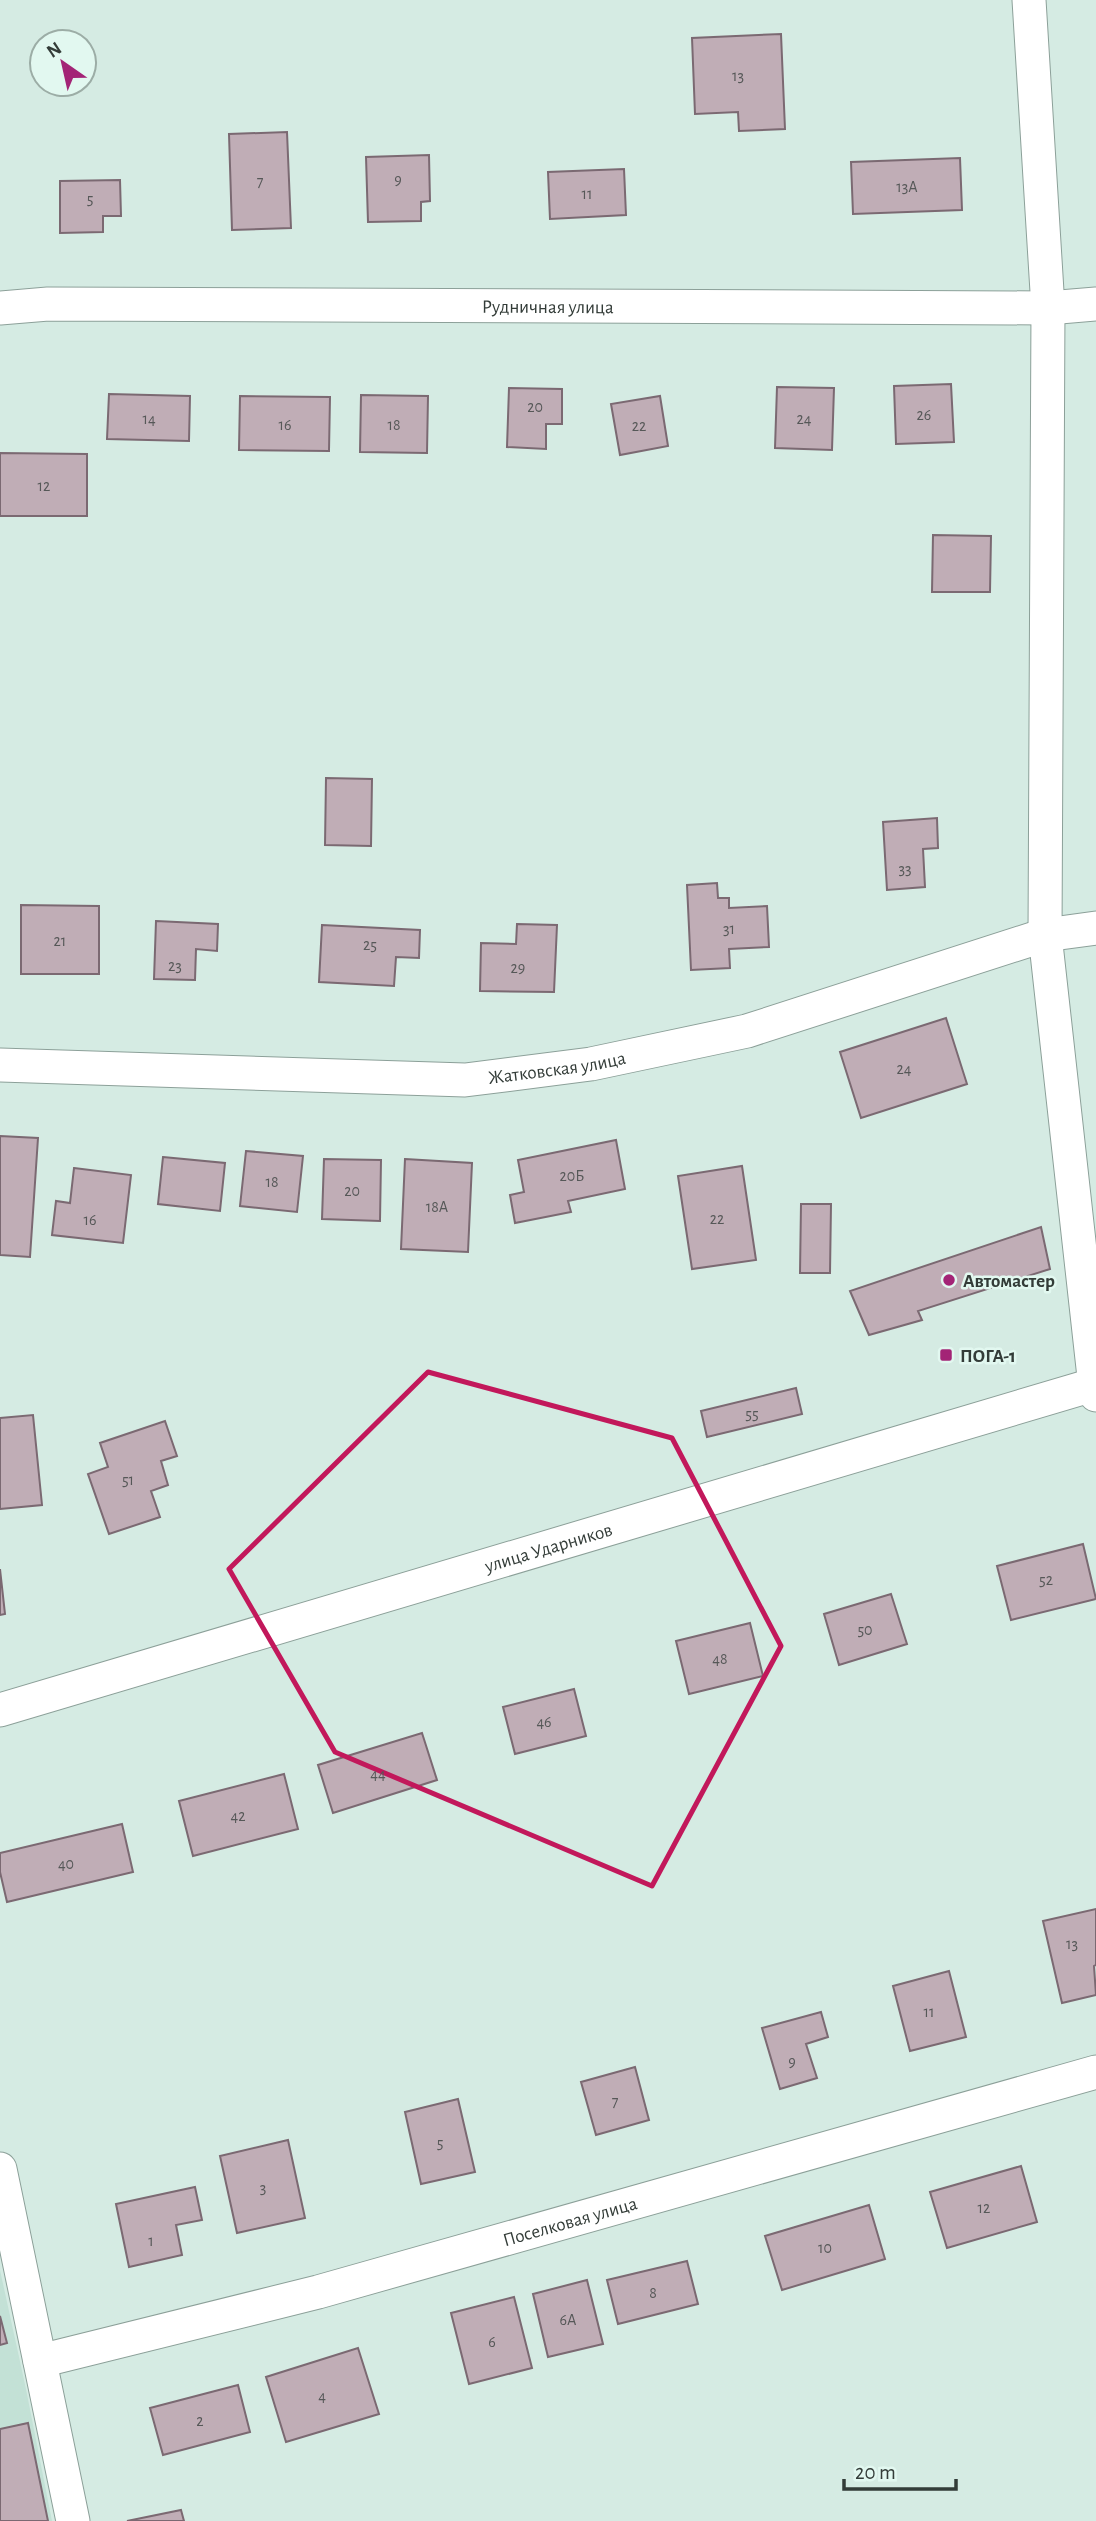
<svg xmlns="http://www.w3.org/2000/svg" width="1096" height="2521" viewBox="0 0 1096 2521" font-family="'Alegreya Sans',sans-serif">
	<rect width="100%" height="100%" fill="#d5ebe3"/>
	<path fill="#c3e1d6" d="M 0,2270 L 26,2389 L 52,2521 L 0,2521 Z"/>
	<path fill="#c0adb6" stroke="#7b6972" stroke-width="2" d="M 781,34 L 785,129 L 739,131 L 738,112 L 695,114 L 692,38 Z
		M 287,132 L 291,228 L 232,230 L 229,134 Z
		M 429,155 L 430,201 L 421,202 L 421,221 L 368,222 L 366,157 Z
		M 960,158 L 962,210 L 853,214 L 851,162 Z
		M 624,169 L 626,215 L 550,219 L 548,172 Z
		M 120,180 L 121,216 L 103,216 L 103,232 L 60,233 L 60,181 Z
		M 951,384 L 954,442 L 896,444 L 894,386 Z
		M 777,387 L 834,388 L 832,450 L 775,448 Z
		M 509,388 L 562,389 L 562,424 L 546,424 L 546,449 L 507,447 Z
		M 109,394 L 190,396 L 189,441 L 107,439 Z
		M 361,395 L 428,396 L 427,453 L 360,452 Z
		M 240,396 L 330,397 L 329,451 L 239,450 Z
		M 660,396 L 668,446 L 620,455 L 611,404 Z
		M 0,453 L 87,454 L 87,516 L 0,516 Z
		M 933,535 L 991,536 L 990,592 L 932,592 Z
		M 326,778 L 372,779 L 371,846 L 325,845 Z
		M 937,818 L 938,848 L 923,849 L 925,887 L 887,890 L 883,822 Z
		M 717,883 L 718,898 L 729,898 L 729,908 L 767,906 L 769,947 L 729,949 L 730,968 L 691,970 L 687,885 Z
		M 21,905 L 99,906 L 99,974 L 21,974 Z
		M 156,921 L 218,924 L 217,951 L 196,949 L 195,980 L 154,979 Z
		M 517,924 L 557,925 L 554,992 L 480,991 L 481,943 L 516,944 Z
		M 322,925 L 420,930 L 419,958 L 396,957 L 394,986 L 319,982 Z
		M 946,1018 L 967,1084 L 861,1118 L 840,1052 Z
		M 0,1136 L 38,1138 L 30,1257 L 0,1255 Z
		M 616,1140 L 625,1189 L 568,1201 L 571,1212 L 515,1223 L 510,1195 L 524,1192 L 518,1160 Z
		M 246,1151 L 303,1156 L 297,1212 L 240,1206 Z
		M 163,1157 L 225,1163 L 220,1211 L 158,1204 Z
		M 324,1159 L 381,1160 L 380,1221 L 322,1219 Z
		M 405,1159 L 472,1163 L 468,1252 L 401,1249 Z
		M 742,1166 L 756,1260 L 692,1269 L 678,1176 Z
		M 74,1168 L 131,1175 L 123,1243 L 52,1235 L 56,1201 L 70,1203 Z
		M 801,1204 L 831,1204 L 830,1273 L 800,1273 Z
		M 1041,1227 L 1050,1269 L 918,1311 L 922,1320 L 869,1335 L 850,1291 Z
		M 796,1388 L 802,1414 L 707,1437 L 701,1411 Z
		M 33,1415 L 42,1505 L 0,1509 L 0,1418 Z
		M 165,1421 L 177,1456 L 161,1461 L 168,1485 L 151,1491 L 160,1517 L 109,1534 L 88,1474 L 108,1467 L 100,1443 Z
		M 1083,1544 L 1096,1599 L 1011,1620 L 997,1566 Z
		M 0,1569 L 5,1614 L 0,1615 Z
		M 891,1594 L 907,1644 L 839,1665 L 824,1614 Z
		M 750,1623 L 763,1676 L 689,1694 L 676,1641 Z
		M 574,1689 L 586,1736 L 515,1754 L 503,1707 Z
		M 422,1733 L 437,1780 L 333,1813 L 318,1765 Z
		M 284,1774 L 298,1829 L 193,1856 L 179,1801 Z
		M 122,1824 L 133,1872 L 7,1902 L 0,1872 L 0,1853 Z
		M 1096,1909 L 1096,1965 L 1094,1966 L 1096,1995 L 1062,2003 L 1043,1921 Z
		M 949,1971 L 966,2037 L 910,2051 L 893,1986 Z
		M 821,2012 L 828,2037 L 806,2044 L 817,2078 L 780,2089 L 762,2028 Z
		M 635,2067 L 649,2120 L 596,2135 L 581,2082 Z
		M 458,2099 L 475,2172 L 421,2184 L 405,2112 Z
		M 288,2140 L 305,2218 L 237,2233 L 220,2156 Z
		M 1021,2166 L 1037,2222 L 947,2248 L 930,2192 Z
		M 195,2187 L 202,2220 L 176,2225 L 182,2255 L 129,2267 L 116,2204 Z
		M 869,2205 L 885,2259 L 782,2290 L 765,2236 Z
		M 687,2261 L 698,2304 L 618,2324 L 607,2280 Z
		M 587,2280 L 603,2344 L 548,2357 L 533,2294 Z
		M 514,2297 L 532,2368 L 469,2384 L 451,2313 Z
		M 0,2316 L 7,2343 L 0,2345 Z
		M 358,2348 L 379,2414 L 286,2442 L 266,2377 Z
		M 238,2385 L 250,2432 L 163,2455 L 150,2408 Z
		M 28,2423 L 48,2521 L 0,2521 L 0,2429 Z
		M 181,2510 L 184,2521 L 127,2521 Z"/>
	<g fill="none" stroke-linecap="round" stroke-linejoin="round">
		<g stroke="#8ca099" stroke-width="35">
			<g id="minor">
				<path d="M 1029,0 L 1048,308 L 1045,935 L 1096,1395"/>
				<path id="s1" d="M 0,308 L 48,304 L 1048,308 L 1096,304"/>
				<path id="s2" d="M 0,1065 L 465,1080 L 591,1064 L 747,1031 L 1045,935 L 1096,928"/>
				<path id="s3" d="M 0,1710 L 1096,1384"/>
				<path d="M 0,2169 L 73,2521"/>
				<path id="s4" d="M 40,2361 L 318,2292 L 1096,2072"/>
			</g>
		</g>
		<use href="#minor" stroke="#fff" stroke-width="33"/>
	</g>
	<path fill="none" stroke="#c2185b" stroke-width="5" stroke-linejoin="round" d="M 428,1372 L 672,1438 L 781,1646 L 652,1886 L 335,1752 L 229,1569 Z"/>
	<g fill="#a32476" stroke="#e2f8f0" stroke-width="2.5">
		<circle cx="949" cy="1280" r="7"/>
		<rect x="939" y="1348" width="14" height="14" rx="3.5"/>
	</g>
	<g text-anchor="middle" stroke-width="5" stroke-linejoin="round" paint-order="stroke">
		<g font-size="16" fill="#565858">
			<text x="738" y="81">13</text>
			<text x="398" y="185">9</text>
			<text x="260" y="187">7</text>
			<text x="907" y="192">13А</text>
			<text x="587" y="199">11</text>
			<text x="90" y="204">5</text>
			<text x="535" y="412">20</text>
			<text x="924" y="420">26</text>
			<text x="149" y="424">14</text>
			<text x="804" y="424">24</text>
			<text x="285" y="430">16</text>
			<text x="394" y="430">18</text>
			<text x="639" y="431">22</text>
			<text x="44" y="491">12</text>
			<text x="905" y="874">33</text>
			<text x="729" y="934">31</text>
			<text x="60" y="946">21</text>
			<text x="370" y="950">25</text>
			<text x="175" y="971">23</text>
			<text x="518" y="973">29</text>
			<text x="904" y="1074">24</text>
			<text x="572" y="1181">20Б</text>
			<text x="272" y="1187">18</text>
			<text x="352" y="1196">20</text>
			<text x="437" y="1212">18А</text>
			<text x="717" y="1224">22</text>
			<text x="90" y="1225">16</text>
			<text x="752" y="1419">55</text>
			<text x="128" y="1485">51</text>
			<text x="1046" y="1585">52</text>
			<text x="865" y="1635">50</text>
			<text x="720" y="1664">48</text>
			<text x="544" y="1727">46</text>
			<text x="378" y="1779">44</text>
			<text x="238" y="1821">42</text>
			<text x="66" y="1869">40</text>
			<text x="1072" y="1949">13</text>
			<text x="929" y="2017">11</text>
			<text x="792" y="2067">9</text>
			<text x="615" y="2107">7</text>
			<text x="440" y="2148">5</text>
			<text x="263" y="2193">3</text>
			<text x="984" y="2213">12</text>
			<text x="151" y="2246">1</text>
			<text x="825" y="2253">10</text>
			<text x="653" y="2298">8</text>
			<text x="568" y="2325">6А</text>
			<text x="492" y="2347">6</text>
			<text x="322" y="2401">4</text>
			<text x="200" y="2426">2</text>
		</g>
		<g font-size="19" fill="#333c38" stroke="#e2f8f0">
			<text dy="7" stroke="none"><textPath href="#s1" startOffset="548">Рудничная улица</textPath></text>
			<text dy="7" stroke="none"><textPath href="#s2" startOffset="558">Жатковская улица</textPath></text>
			<text dy="7" stroke="none"><textPath href="#s3" startOffset="572">улица Ударников</textPath></text>
			<text dy="7" stroke="none"><textPath href="#s4" startOffset="548">Поселковая улица</textPath></text>
		</g>
		<g font-size="19" font-weight="bold" fill="#333c38" stroke="#e2f8f0" text-anchor="start">
			<text x="963" y="1287">Автомастер</text>
			<text x="960" y="1362">ПОГА-1</text>
		</g>
	</g>
	<g transform="translate(63 63) rotate(326)"><circle r="33" fill="#e2f8f0" stroke="#9cada6" stroke-width="2"/>
	<path d="M0-5L12 26L0 18L-12 26Z" fill="#a32476"/>
	<text y="-10" font-size="19" font-weight="bold" text-anchor="middle" fill="#333c38">N</text>
	</g>
	<path d="M844 2479v10h112v-10" fill="none" stroke="#333c38" stroke-width="3.5"/>
	<text x="855" y="2479" font-size="21" fill="#333c38" stroke="#e2f8f0" stroke-width="5" paint-order="stroke">20 m</text>
</svg>
